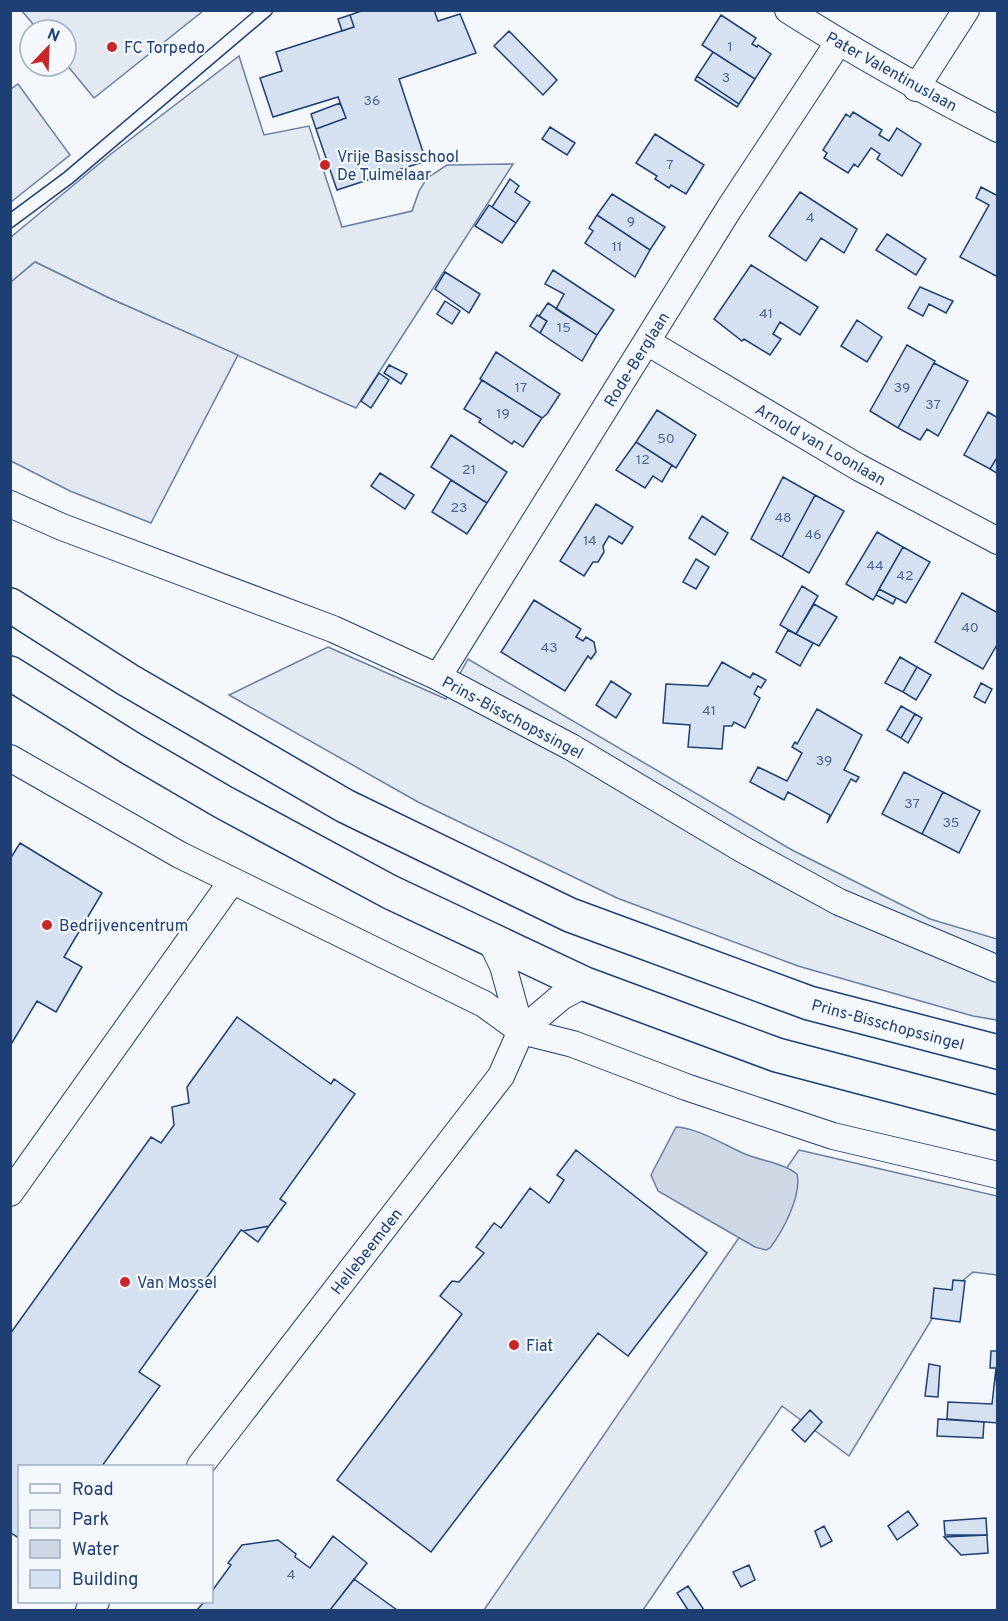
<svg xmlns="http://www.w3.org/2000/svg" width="1008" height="1621" viewBox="0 0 1008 1621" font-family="Overpass,sans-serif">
	<rect width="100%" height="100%" fill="#f4f7fb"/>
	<path fill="#e3e9f0" stroke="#687fa3" stroke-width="1.5" d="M 22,11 L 203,11 L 94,98 L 66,64 L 66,30 L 38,30 Z
		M 239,56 L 264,135 L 309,126 L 342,227 L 412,211 L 419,191 L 427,178 L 447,165 L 513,164 L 356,408 L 109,298 L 35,262 L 11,282 L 11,237 L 111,154 Z
		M 18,84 L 70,155 L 11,202 L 11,89 Z
		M 328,647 L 446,699 L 468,659 L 792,850 L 930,919 L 997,939 L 997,1020 L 973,1016 L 798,966 L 617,898 L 418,802 L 229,695 Z
		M 799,1150 L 997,1196 L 997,1275 L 973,1272 L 947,1294 L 849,1456 L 782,1406 L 643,1610 L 484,1610 Z"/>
	<path fill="#e3e8f0" stroke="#687fa3" stroke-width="1.5" d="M 35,262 L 109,298 L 238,355 L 151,523 L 70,491 L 11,461 L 11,282 Z"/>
	<path fill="#cfd7e4" stroke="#687fa3" stroke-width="1.5" d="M 676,1127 C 698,1128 724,1145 745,1154 C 762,1161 783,1163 797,1174 C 802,1195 783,1231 770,1248 L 766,1250 L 755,1247 L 658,1191 L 651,1175 Z"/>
	<path fill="#d5e0f0" stroke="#1d3f73" stroke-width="1.5" d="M 364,10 L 434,10 L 438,21 L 460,14 L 476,53 L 399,79 L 426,161 L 337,190 L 316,129 L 346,118 L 338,97 L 273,117 L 260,78 L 282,71 L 276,52 L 354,27 L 350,15 Z
		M 350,15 L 354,27 L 342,31 L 338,19 Z
		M 721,15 L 756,38 L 752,44 L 757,47 L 758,45 L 771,54 L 755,79 L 702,45 Z
		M 509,31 L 557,80 L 543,95 L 494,46 Z
		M 713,52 L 755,79 L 739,104 L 697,76 Z
		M 697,76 L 739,104 L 737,107 L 695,80 Z
		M 340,103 L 346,118 L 316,129 L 311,114 Z
		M 853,112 L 882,130 L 879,135 L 889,141 L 897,128 L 921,144 L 902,176 L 877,159 L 880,154 L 871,148 L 858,167 L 854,164 L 848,173 L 824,158 L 827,153 L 823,150 L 846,114 L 850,117 Z
		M 550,127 L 575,143 L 567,155 L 542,139 Z
		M 655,134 L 704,165 L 686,194 L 671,185 L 669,188 L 655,179 L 657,176 L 636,163 Z
		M 510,179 L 519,186 L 515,192 L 530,202 L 516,223 L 492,207 Z
		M 981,187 L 998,196 L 998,277 L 960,257 L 989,205 L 976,198 Z
		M 800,192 L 857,229 L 844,253 L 821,238 L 806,261 L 769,236 Z
		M 612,194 L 665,227 L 650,250 L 597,215 Z
		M 489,205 L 516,223 L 502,243 L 475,226 Z
		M 597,215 L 650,250 L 635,277 L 585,243 L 593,231 L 589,228 Z
		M 887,234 L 926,259 L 916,275 L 876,250 Z
		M 751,265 L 818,307 L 800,335 L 780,322 L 773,334 L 781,339 L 770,355 L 744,339 L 742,341 L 714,319 Z
		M 553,270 L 614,310 L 597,335 L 556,309 L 564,294 L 545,284 Z
		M 445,272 L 480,294 L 469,313 L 435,289 Z
		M 920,287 L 953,301 L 946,313 L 929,304 L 923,316 L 908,308 Z
		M 445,301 L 460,311 L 452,324 L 437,314 Z
		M 548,303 L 597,335 L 582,361 L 540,333 L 547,321 L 539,316 Z
		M 537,315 L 547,321 L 540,333 L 530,326 Z
		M 857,320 L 882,337 L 867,362 L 841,346 Z
		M 907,345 L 935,361 L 898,428 L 870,411 Z
		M 496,352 L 560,394 L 547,414 L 542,418 L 480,379 Z
		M 934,363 L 968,381 L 938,436 L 927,429 L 920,440 L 898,428 Z
		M 389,365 L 407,374 L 401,384 L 384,373 Z
		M 379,373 L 389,380 L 371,408 L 361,401 Z
		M 482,380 L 542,418 L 523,447 L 514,441 L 512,444 L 479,422 L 481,419 L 464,409 Z
		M 657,410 L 696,435 L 676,468 L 636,442 Z
		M 988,412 L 998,418 L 998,456 L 990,469 L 964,455 Z
		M 451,435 L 507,472 L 487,503 L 431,467 Z
		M 636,442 L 672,465 L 662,482 L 653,476 L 645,488 L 616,470 Z
		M 998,456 L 998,474 L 990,469 Z
		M 380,473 L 414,495 L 405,509 L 371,486 Z
		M 783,477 L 815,495 L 782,557 L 751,539 Z
		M 451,480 L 487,503 L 467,534 L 432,512 Z
		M 815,495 L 844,511 L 809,573 L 782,557 Z
		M 596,504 L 633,527 L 622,544 L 609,536 L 603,546 L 604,552 L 598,562 L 593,562 L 584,576 L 560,561 Z
		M 702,516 L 728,533 L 715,555 L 689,538 Z
		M 877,532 L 903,547 L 873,600 L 846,584 Z
		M 903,547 L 930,562 L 906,603 L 879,589 Z
		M 696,559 L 709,567 L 696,589 L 683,582 Z
		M 802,586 L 818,596 L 796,634 L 780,625 Z
		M 879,589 L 896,598 L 893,604 L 876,595 Z
		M 962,593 L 998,613 L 998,643 L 983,669 L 935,642 Z
		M 534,600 L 581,629 L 576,637 L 583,641 L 586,637 L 594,642 L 596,652 L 591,659 L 588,656 L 565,691 L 501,652 Z
		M 814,604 L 837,617 L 819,646 L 796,634 Z
		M 788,630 L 813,643 L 800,666 L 776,652 Z
		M 900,657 L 917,667 L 903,692 L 885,683 Z
		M 722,662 L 750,678 L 753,673 L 766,680 L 761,688 L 758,686 L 754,694 L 760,698 L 745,728 L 734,722 L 732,726 L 724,726 L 722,749 L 688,747 L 690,725 L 663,723 L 666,684 L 708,686 Z
		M 917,667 L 931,675 L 916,700 L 903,692 Z
		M 611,681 L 631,694 L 616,718 L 596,705 Z
		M 981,683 L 992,689 L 985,703 L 974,697 Z
		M 901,706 L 915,714 L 901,738 L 887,730 Z
		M 817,709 L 862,735 L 844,770 L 859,777 L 856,782 L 851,779 L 827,823 L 830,815 L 788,792 L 784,800 L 750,782 L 758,767 L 787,781 L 802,753 L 792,747 L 795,742 L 797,744 Z
		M 915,714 L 922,718 L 908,743 L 901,738 Z
		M 904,772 L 943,792 L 922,834 L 882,814 Z
		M 943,792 L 980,811 L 959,853 L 922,834 Z
		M 20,843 L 102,893 L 64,957 L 82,967 L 56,1012 L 37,1001 L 10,1046 L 10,859 Z
		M 237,1017 L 331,1084 L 334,1079 L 355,1094 L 280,1199 L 286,1203 L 269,1226 L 243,1231 L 241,1230 L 139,1372 L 160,1386 L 102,1466 L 20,1466 L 20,1539 L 10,1532 L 10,1334 L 151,1137 L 161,1143 L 174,1125 L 172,1107 L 189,1103 L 187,1087 Z
		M 576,1150 L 707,1253 L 628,1356 L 598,1333 L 431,1552 L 337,1480 L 462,1314 L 440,1296 L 452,1281 L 459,1282 L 484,1253 L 476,1247 L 494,1223 L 501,1228 L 530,1188 L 549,1203 L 564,1180 L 557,1175 Z
		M 269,1226 L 258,1242 L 243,1231 Z
		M 953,1280 L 965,1281 L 960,1322 L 931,1318 L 934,1288 L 952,1290 Z
		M 991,1351 L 998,1351 L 998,1368 L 990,1368 Z
		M 929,1364 L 940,1366 L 938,1397 L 925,1396 Z
		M 996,1368 L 998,1423 L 947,1419 L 948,1402 L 992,1404 Z
		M 810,1410 L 822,1422 L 805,1442 L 792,1430 Z
		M 938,1419 L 984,1422 L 983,1438 L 937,1436 Z
		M 908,1511 L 918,1525 L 897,1540 L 888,1526 Z
		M 986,1518 L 987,1535 L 945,1535 L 944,1521 Z
		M 824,1526 L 832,1541 L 821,1547 L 815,1531 Z
		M 987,1535 L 988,1553 L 961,1555 L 944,1537 Z
		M 333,1536 L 367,1563 L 330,1610 L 197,1610 L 204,1602 L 212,1602 L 212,1591 L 231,1565 L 228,1563 L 242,1545 L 278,1540 L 296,1554 L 295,1557 L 310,1568 Z
		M 749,1565 L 755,1580 L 741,1587 L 733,1572 Z
		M 354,1579 L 397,1610 L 330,1610 Z
		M 688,1586 L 704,1610 L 688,1610 L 677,1593 Z"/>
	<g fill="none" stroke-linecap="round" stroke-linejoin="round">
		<g stroke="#1d3f73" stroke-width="15">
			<path id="lane" d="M 10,221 L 68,178 L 266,10"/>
		</g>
		<g stroke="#1d3f73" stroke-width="28">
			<path id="street" d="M 788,10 C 857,54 925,92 998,129
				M 916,88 L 966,10
				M 647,342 L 858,467 L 998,541
				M 10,504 L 62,527 L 333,629 L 438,677 L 571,747 L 742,849 L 839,902 L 998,969
				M 438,677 L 729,209 L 838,43
				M 10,758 L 180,855 L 484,1004 L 521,1031 L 573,1044 L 686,1087 L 833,1136 L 998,1175
				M 491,941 L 503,966 L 521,1031
				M 10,1193 L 232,881
				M 200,1466 L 501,1076 L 521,1031 L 561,997 L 585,984
				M 89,1610 L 96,1602"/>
		</g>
		<g stroke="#1d3f73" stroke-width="36">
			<path id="highway" d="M 10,605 L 128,680 L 345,806 L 570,915 L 809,1003 L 998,1052
				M 10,673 L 132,749 L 223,802 L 390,892 L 585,984 L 777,1055 L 998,1113"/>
		</g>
		<use href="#lane" stroke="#f4f7fb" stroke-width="12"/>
		<use href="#street" stroke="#f4f7fb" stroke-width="26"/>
		<use href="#highway" stroke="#f4f7fb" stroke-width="33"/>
	</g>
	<g fill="#c62828" stroke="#f4f7fb" stroke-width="2">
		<circle cx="112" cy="47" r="6"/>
		<circle cx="325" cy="165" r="6"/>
		<circle cx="47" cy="925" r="6"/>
		<circle cx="125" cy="1282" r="6"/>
		<circle cx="514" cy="1345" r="6"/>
	</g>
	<g text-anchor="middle" stroke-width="4.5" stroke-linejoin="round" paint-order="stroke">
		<g font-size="14" fill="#4b6792">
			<text x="730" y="51">1</text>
			<text x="726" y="82">3</text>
			<text x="372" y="105">36</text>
			<text x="670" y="169">7</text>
			<text x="810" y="222">4</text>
			<text x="631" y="226">9</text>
			<text x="617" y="251">11</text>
			<text x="766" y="318">41</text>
			<text x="564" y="332">15</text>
			<text x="521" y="392">17</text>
			<text x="902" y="392">39</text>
			<text x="933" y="409">37</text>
			<text x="503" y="418">19</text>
			<text x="666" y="443">50</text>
			<text x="643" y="464">12</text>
			<text x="469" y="474">21</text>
			<text x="459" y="512">23</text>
			<text x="783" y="522">48</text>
			<text x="813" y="539">46</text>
			<text x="590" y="545">14</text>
			<text x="875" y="570">44</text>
			<text x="905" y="580">42</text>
			<text x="970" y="632">40</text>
			<text x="549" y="652">43</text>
			<text x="709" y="715">41</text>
			<text x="824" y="765">39</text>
			<text x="912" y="808">37</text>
			<text x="951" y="827">35</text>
			<text x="291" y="1579">4</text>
		</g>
		<g font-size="16" fill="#1d3f73" stroke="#f4f7fb" text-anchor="start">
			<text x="124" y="53">FC Torpedo</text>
			<text x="337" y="162">Vrije Basisschool<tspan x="337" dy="18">De Tuimelaar</tspan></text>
			<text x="59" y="931">Bedrijvencentrum</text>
			<text x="137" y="1288">Van Mossel</text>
			<text x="526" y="1351">Fiat</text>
		</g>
		<g font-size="16" fill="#1d3f73" stroke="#f4f7fb">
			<text transform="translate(892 71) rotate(29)" y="6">Pater Valentinuslaan</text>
			<text transform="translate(636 359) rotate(-58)" y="6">Rode-Berglaan</text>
			<text transform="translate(821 444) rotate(30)" y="6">Arnold van Loonlaan</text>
			<text transform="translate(513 717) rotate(28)" y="6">Prins-Bisschopssingel</text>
			<text transform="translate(888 1024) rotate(15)" y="6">Prins-Bisschopssingel</text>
			<text transform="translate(366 1251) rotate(-52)" y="6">Hellebeemden</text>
		</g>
	</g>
	<rect width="1008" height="1621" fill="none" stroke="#1d3f73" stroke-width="24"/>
	<rect x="18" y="1465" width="195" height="138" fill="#f4f7fb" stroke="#9eadc5" stroke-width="1.5"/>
	<rect x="30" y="1484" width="30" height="9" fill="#f4f7fb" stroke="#9eadc5" stroke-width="1.5"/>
	<text x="72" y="1495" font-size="18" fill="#1d3f73">Road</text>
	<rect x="30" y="1510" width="30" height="18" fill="#e3e9f0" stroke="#9eadc5" stroke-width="1.5"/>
	<text x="72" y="1525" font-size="18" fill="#1d3f73">Park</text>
	<rect x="30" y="1540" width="30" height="18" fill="#cfd7e4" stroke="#9eadc5" stroke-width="1.5"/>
	<text x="72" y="1555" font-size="18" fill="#1d3f73">Water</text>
	<rect x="30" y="1570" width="30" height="18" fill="#d5e0f0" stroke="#9eadc5" stroke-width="1.5"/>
	<text x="72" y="1585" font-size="18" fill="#1d3f73">Building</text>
	<g transform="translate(48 48) rotate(23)"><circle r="28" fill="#f4f7fb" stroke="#9eadc5" stroke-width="1.5"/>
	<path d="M0-4.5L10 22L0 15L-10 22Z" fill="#c62828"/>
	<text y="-9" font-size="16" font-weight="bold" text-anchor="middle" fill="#1d3f73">N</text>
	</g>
</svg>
